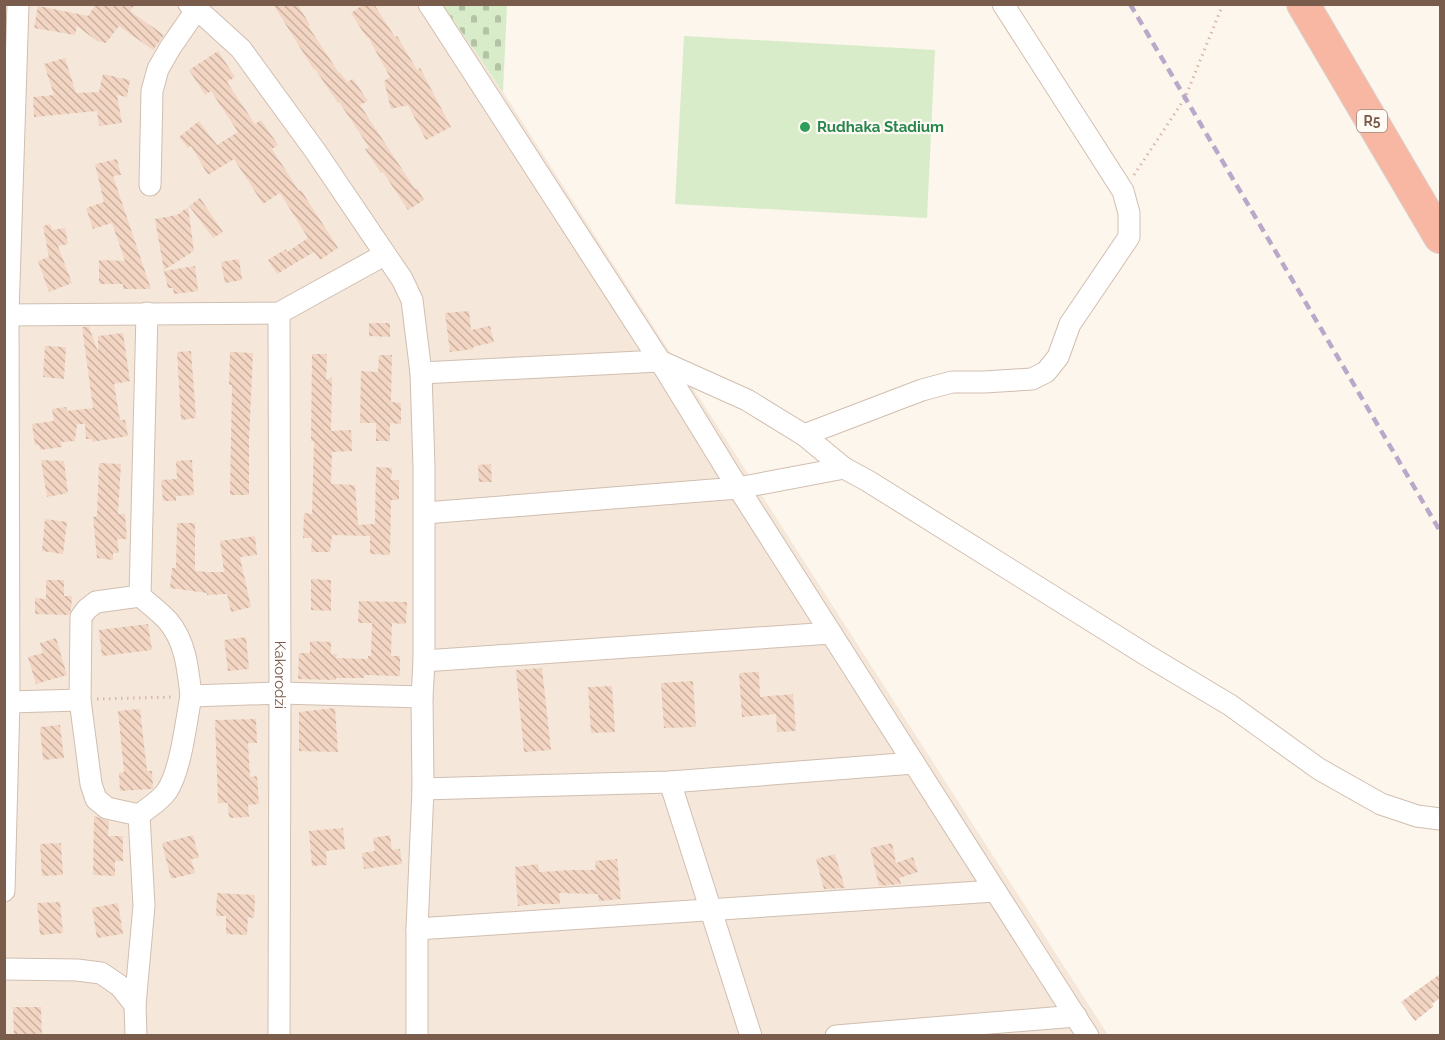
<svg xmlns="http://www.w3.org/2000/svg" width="1445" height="1040" viewBox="0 0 1445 1040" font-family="Raleway,sans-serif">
	<defs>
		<pattern id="cemetery-stones" width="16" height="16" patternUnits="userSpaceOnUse" patternTransform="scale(1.5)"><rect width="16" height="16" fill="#d8ecc9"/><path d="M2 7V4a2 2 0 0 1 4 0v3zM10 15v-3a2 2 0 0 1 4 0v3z" fill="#b4c2a5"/></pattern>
		<pattern id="building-back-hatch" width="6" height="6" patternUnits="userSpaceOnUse" patternTransform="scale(1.5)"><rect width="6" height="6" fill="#f3d5c3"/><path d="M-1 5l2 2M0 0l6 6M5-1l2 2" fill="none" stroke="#cab0a1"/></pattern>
	</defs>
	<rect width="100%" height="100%" fill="#fdf6ec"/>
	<path fill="#f5e8da" d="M 5,5 L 443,5 L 503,92 L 1108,1035 L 5,1036 Z"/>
	<path fill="#d8ecc9" d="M 684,36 L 935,50 L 927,218 L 675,204 Z"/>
	<path fill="url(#cemetery-stones)" d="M 443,5 L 507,5 L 503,92 Z"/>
	<path fill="url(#building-back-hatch)" d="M 96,4 L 135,4 L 130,11 L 164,35 L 153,50 L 119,26 L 106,43 L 97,41 L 77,26 L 75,35 L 34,28 L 38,6 L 88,16 Z
		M 273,4 L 297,4 L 310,25 L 308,26 L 339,73 L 340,72 L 347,82 L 353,79 L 368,101 L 360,105 L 415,189 L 417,188 L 424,200 L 408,210 L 383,172 L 381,173 L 365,149 L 369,147 L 339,102 L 338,103 L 315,69 L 314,70 Z
		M 364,4 L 374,4 L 395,37 L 397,36 L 417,70 L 420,68 L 451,127 L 426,140 L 408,105 L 391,109 L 384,81 L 390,77 L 368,37 L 367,38 L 351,13 Z
		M 218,51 L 235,77 L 227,82 L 255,124 L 261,120 L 278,145 L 272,149 L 299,191 L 301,190 L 338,248 L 320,260 L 314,252 L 277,274 L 268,260 L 286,249 L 287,252 L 308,238 L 280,193 L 263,204 L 234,159 L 208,175 L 191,146 L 188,148 L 179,137 L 199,121 L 217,145 L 238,132 L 211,91 L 205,95 L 189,70 Z
		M 65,58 L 76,93 L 99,92 L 103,74 L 130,80 L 127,97 L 117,95 L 122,123 L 99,126 L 97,111 L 34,117 L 33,97 L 54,95 L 44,64 Z
		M 117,159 L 121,175 L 113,176 L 151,289 L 123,289 L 123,284 L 99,284 L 99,260 L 125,261 L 112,223 L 93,229 L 86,208 L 104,202 L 95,164 Z
		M 200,198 L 223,232 L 213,238 L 189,206 Z
		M 188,207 L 194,251 L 164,270 L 155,219 L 177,215 Z
		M 50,224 L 52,230 L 65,228 L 68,244 L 58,246 L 72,283 L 49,292 L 38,261 L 49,257 L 43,226 Z
		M 239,259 L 242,280 L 225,283 L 221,262 Z
		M 195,266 L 198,291 L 174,294 L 173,288 L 168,288 L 164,271 Z
		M 469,311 L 471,330 L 490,326 L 494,342 L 473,347 L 473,349 L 450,352 L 445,313 Z
		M 369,323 L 390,323 L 390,337 L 369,336 Z
		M 82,327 L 89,327 L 98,352 L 98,336 L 123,333 L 130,381 L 114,384 L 120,420 L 125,420 L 128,436 L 92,442 L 92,439 L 86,439 L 85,424 L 77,424 L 75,441 L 61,442 L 62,447 L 40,450 L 39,445 L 35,445 L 32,424 L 54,421 L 52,409 L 66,407 L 67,411 L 93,408 Z
		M 45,346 L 66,347 L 64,379 L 43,377 Z
		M 191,351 L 196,418 L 181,420 L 177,352 Z
		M 230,352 L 253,353 L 249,440 L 249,495 L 230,495 L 232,385 L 229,385 Z
		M 312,354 L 327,354 L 326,380 L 332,377 L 331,431 L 351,430 L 352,451 L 332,452 L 331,484 L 355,485 L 358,525 L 375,524 L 376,467 L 392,468 L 391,480 L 399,480 L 399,500 L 391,500 L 390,555 L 370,554 L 370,536 L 332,535 L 330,552 L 311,552 L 312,538 L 303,538 L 304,513 L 312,514 L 314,441 L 311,441 Z
		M 379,355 L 392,355 L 391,402 L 401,403 L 401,424 L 390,423 L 390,441 L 376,441 L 376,423 L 360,423 L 361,371 L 378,372 Z
		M 41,460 L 64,461 L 68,493 L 47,497 Z
		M 192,460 L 194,495 L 176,496 L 176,501 L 163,501 L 161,480 L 177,479 L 176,461 Z
		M 99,463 L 121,464 L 118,514 L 125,514 L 127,539 L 117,539 L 119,553 L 113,553 L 113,560 L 97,558 L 93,517 L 97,516 Z
		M 491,464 L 492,482 L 479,482 L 478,465 Z
		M 45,519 L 67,522 L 63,554 L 42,551 Z
		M 177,523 L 195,523 L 195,571 L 208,572 L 224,572 L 220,541 L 255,536 L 257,555 L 240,557 L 251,607 L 231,612 L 227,594 L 207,595 L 207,593 L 170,588 L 172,568 L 176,568 Z
		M 311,579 L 331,580 L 331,611 L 311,610 Z
		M 46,580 L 64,580 L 64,596 L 72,596 L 71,609 L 69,615 L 35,614 L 35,598 L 46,599 Z
		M 359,601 L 407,602 L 406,624 L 392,623 L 391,656 L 400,656 L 400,676 L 364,675 L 364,678 L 336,678 L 336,680 L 298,679 L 299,653 L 310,653 L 310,641 L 331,642 L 331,654 L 337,654 L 336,658 L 368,659 L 368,656 L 371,656 L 372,623 L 358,623 Z
		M 148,624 L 152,650 L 102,656 L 99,630 Z
		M 246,637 L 249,669 L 228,671 L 224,640 Z
		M 56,638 L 67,675 L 36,684 L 28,657 L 43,653 L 40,643 Z
		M 542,668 L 551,750 L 524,752 L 516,670 Z
		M 759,672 L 760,697 L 793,694 L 796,731 L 777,732 L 776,714 L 742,717 L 739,673 Z
		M 693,681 L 696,727 L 664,728 L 661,683 Z
		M 612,686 L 615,732 L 591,733 L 588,687 Z
		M 335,708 L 338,752 L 299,751 L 299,712 Z
		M 140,709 L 147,771 L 152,771 L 153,788 L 151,789 L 120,791 L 119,773 L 124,772 L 118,711 Z
		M 256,719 L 257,743 L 248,743 L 250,777 L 257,776 L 259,804 L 248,805 L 249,817 L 229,818 L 228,803 L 218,803 L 215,720 Z
		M 60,725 L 64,758 L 43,760 L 40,727 Z
		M 94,816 L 109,821 L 108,836 L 123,836 L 123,861 L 115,861 L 115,876 L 93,875 Z
		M 343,828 L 345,849 L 326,851 L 327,865 L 312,866 L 309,831 Z
		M 193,835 L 199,858 L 191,859 L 195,873 L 171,879 L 162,843 Z
		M 390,835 L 392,850 L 400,849 L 402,864 L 364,869 L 362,853 L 375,851 L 373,838 Z
		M 61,843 L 63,875 L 42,876 L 40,844 Z
		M 892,843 L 896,863 L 913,857 L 918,872 L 899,878 L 901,884 L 879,886 L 870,848 Z
		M 835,854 L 845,888 L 824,889 L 816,859 Z
		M 617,859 L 621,899 L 599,901 L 598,894 L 559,893 L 560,904 L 543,904 L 543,903 L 518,906 L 515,867 L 538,864 L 539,872 L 571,870 L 596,870 L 595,861 Z
		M 217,893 L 255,895 L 254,918 L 248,917 L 247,935 L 226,934 L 226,916 L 216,916 Z
		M 60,902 L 63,933 L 40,935 L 37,903 Z
		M 118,903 L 123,934 L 97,938 L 92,908 Z
		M 1440,974 L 1440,998 L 1432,1004 L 1434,1006 L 1415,1021 L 1401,1002 Z
		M 13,1007 L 41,1007 L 42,1035 L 14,1035 Z"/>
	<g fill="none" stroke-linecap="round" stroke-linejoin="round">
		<g stroke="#d1beb0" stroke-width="23">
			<g id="minor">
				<path d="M 189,4 L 197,9 L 241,49 L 316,152 L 402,279 L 412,300 L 421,373 L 424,467 L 424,661 L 422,697 L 423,789 L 417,929 L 417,1036"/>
				<path d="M 429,4 L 660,361 L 727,470 L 1088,1036"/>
				<path d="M 150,185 L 152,91 L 158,69 L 170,48 L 197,9"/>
				<path id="s1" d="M 279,313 L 280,693 L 279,1036"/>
				<path d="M 4,315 L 279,313 L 384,255"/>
				<path d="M 421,373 L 660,361 L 747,400 L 804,435 L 844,468"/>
				<path d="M 804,435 L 922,390 L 952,382 L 984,382 L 1032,379 L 1046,372 L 1058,357 L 1070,324 L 1129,237 L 1129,213 L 1123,191 L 1003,4"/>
				<path d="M 425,513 L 738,488 L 844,468 L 868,481 L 1148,656 L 1230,705 L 1319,769 L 1381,804 L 1417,816 L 1440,819"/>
				<path d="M 140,596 C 149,604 160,612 168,621 C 186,642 188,670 191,696"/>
				<path d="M 424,661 L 831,633"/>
				<path d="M 9,702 L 80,700"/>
				<path d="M 670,782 L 751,1036"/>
				<path d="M 423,789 L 670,782 L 914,763"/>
				<path d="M 139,815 L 107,808 L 96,799 L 91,784 L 80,700 L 81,617 L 87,609 L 96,602 L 140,596 L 147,313"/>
				<path d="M 4,891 L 9,702 L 8,314 L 18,4"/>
				<path d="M 417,929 L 995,891"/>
				<path d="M 4,969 L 77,970 L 101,973 L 120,986 L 135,1005 L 136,1036"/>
				<path d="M 135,1005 L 144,906 L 139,815 C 148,808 160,801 167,791 C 181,770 186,722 191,696 L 280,693 L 422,697"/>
				<path d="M 836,1036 L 1076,1016"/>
			</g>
		</g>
		<g stroke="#dad1cd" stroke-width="34">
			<path id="highway" d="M 1303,4 L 1440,237"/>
		</g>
		<path stroke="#d9b8a5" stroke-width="3" stroke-dasharray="1.5 4.5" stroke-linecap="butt" d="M 1134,175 L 1185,98 L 1223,4
			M 97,699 L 172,697"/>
		<use href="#minor" stroke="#fff" stroke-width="21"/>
		<use href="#highway" stroke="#f7b7a3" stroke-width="32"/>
		<path stroke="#b9a8c9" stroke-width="4.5" stroke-dasharray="9 6" stroke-linecap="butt" d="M 1130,4 L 1440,531"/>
	</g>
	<circle fill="#2e9e5b" stroke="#fffaf3" stroke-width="2" cx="805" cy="127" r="6"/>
	<g text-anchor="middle" stroke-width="4.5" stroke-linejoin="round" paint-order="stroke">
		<rect fill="#fffaf3" stroke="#a28b7f" stroke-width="1.5" x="1357" y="110" width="30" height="22" rx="4.5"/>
		<g font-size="14" font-weight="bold" fill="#7a5c4d">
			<text x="1372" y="126">R5</text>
		</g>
		<g font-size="15" font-weight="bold" fill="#27864d" stroke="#fffaf3" text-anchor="start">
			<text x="817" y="132">Rudhaka Stadium</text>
		</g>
		<g font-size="15" fill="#7a5c4d" stroke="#fffaf3">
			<text dy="5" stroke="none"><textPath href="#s1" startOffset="362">Kakorodzi</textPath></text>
		</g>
	</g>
	<rect width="1445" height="1040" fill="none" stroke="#7a5c4d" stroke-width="12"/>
</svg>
